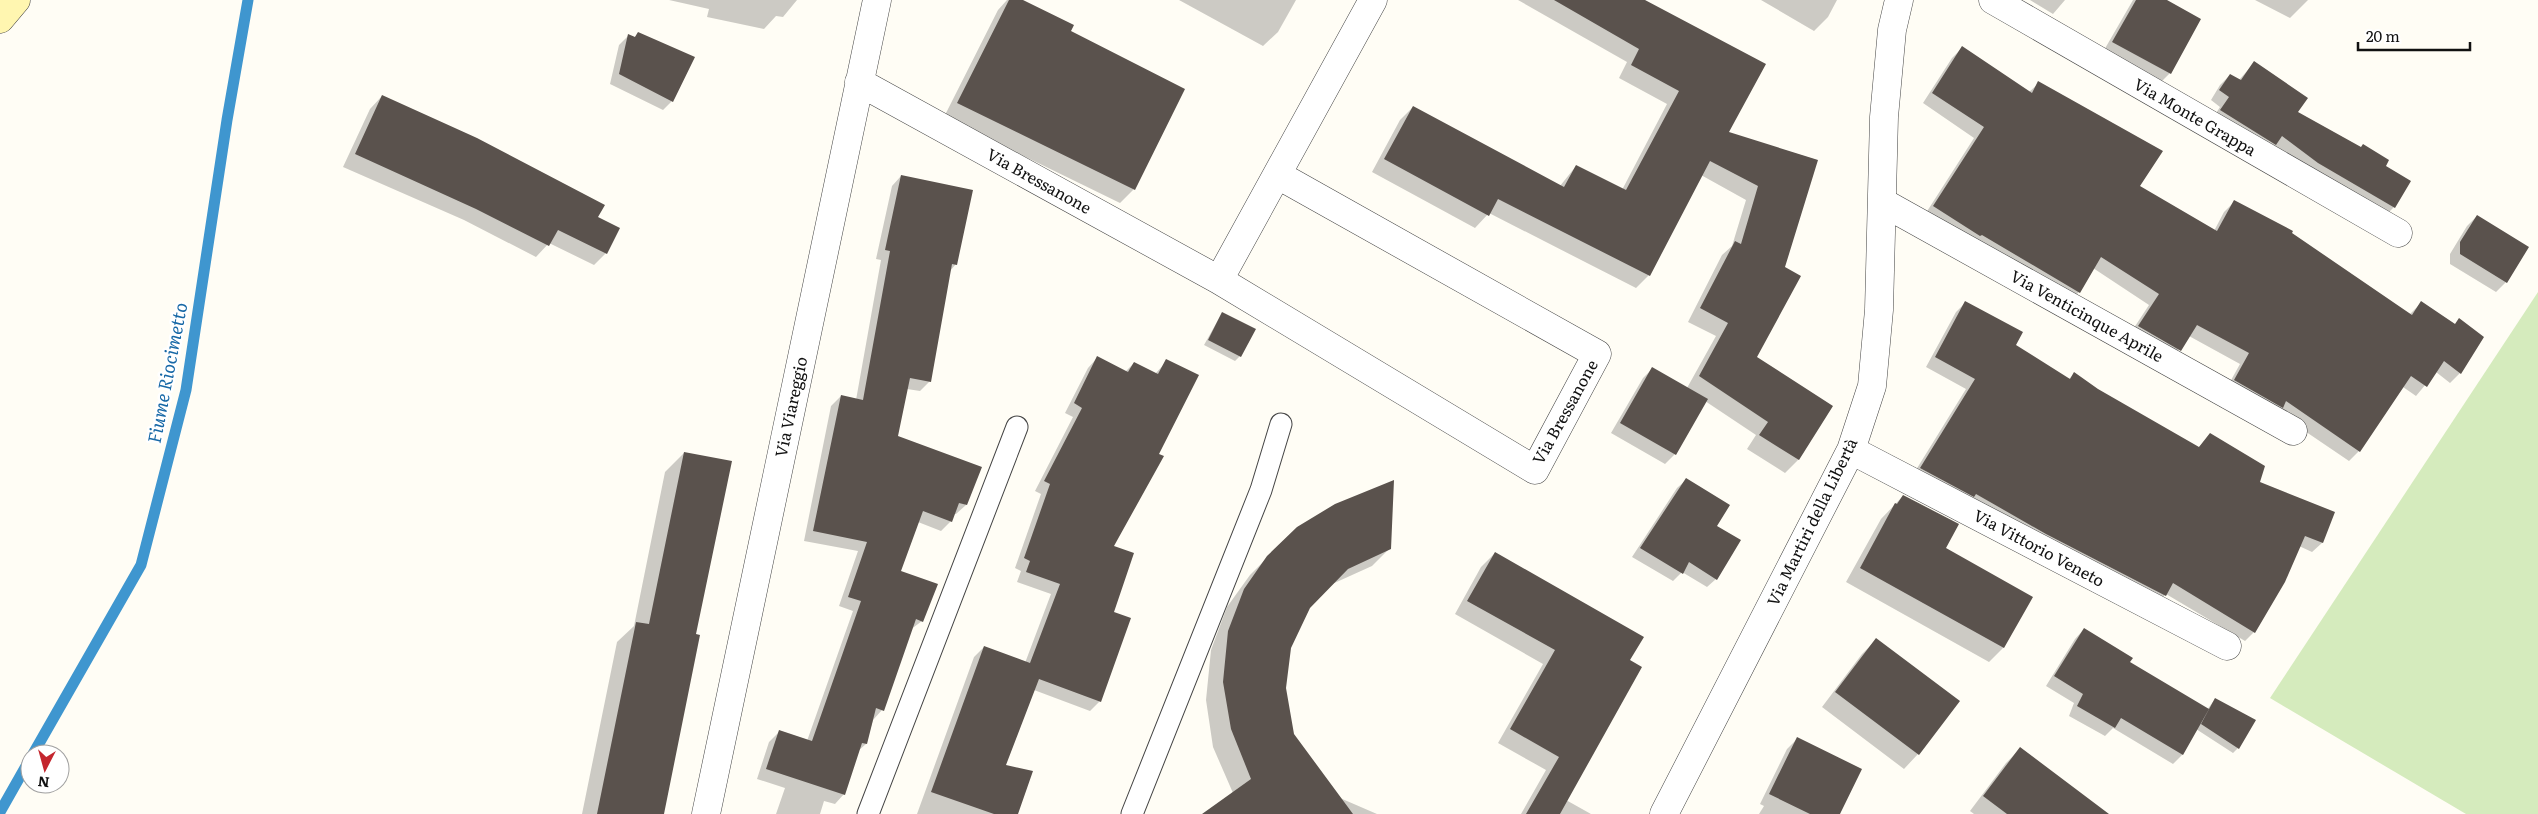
<svg xmlns="http://www.w3.org/2000/svg" width="2538" height="814" viewBox="0 0 2538 814" font-family="Literata,serif">
	<rect width="100%" height="100%" fill="#fffdf5"/>
	<path fill="#d5ebbd" d="M 2538,292 L 2538,814 L 2466,814 L 2270,698 Z"/>
	<path fill="#0003" d="M 669,0 L 797,0 L 783,17 L 776,16 L 764,29 L 707,17 L 709,9 Z
		M 1007,0 L 1020,0 L 1069,32 L 1134,189 L 1120,203 L 944,117 L 998,10 Z
		M 1179,0 L 1296,0 L 1278,32 L 1263,46 Z
		M 1518,0 L 1643,0 L 1727,133 L 1817,160 L 1755,358 L 1831,407 L 1798,460 L 1785,473 L 1747,449 L 1756,435 L 1705,401 L 1675,454 L 1665,464 L 1611,433 L 1643,378 L 1652,369 L 1687,388 L 1716,336 L 1688,322 L 1722,255 L 1732,246 L 1746,200 L 1701,175 L 1649,275 L 1636,288 L 1489,213 L 1475,228 L 1372,172 L 1400,120 L 1413,107 L 1560,186 L 1576,166 L 1622,190 L 1667,104 L 1619,78 L 1627,62 Z
		M 1761,0 L 1837,0 L 1828,17 L 1814,31 Z
		M 2030,0 L 2065,0 L 2053,14 Z
		M 2133,0 L 2165,0 L 2170,73 L 2160,83 L 2103,52 Z
		M 2255,0 L 2308,0 L 2290,18 Z
		M 638,33 L 672,101 L 663,110 L 610,84 L 619,45 L 628,36 L 634,38 Z
		M 1962,48 L 2029,92 L 2039,83 L 2138,186 L 2214,231 L 2224,212 L 2234,202 L 2290,234 L 2409,315 L 2421,303 L 2455,324 L 2483,338 L 2460,373 L 2450,383 L 2436,372 L 2416,396 L 2403,387 L 2359,451 L 2349,461 L 2277,412 L 2225,391 L 2240,364 L 2189,336 L 2170,360 L 2128,337 L 2149,305 L 2093,268 L 2079,292 L 2069,302 L 1924,216 L 1974,138 L 1923,103 L 1952,58 Z
		M 2254,63 L 2296,112 L 2409,181 L 2394,207 L 2384,217 L 2211,121 L 2220,107 L 2211,100 L 2220,85 L 2230,75 L 2239,80 Z
		M 382,96 L 596,218 L 606,253 L 594,265 L 549,243 L 536,257 L 464,220 L 343,167 L 370,109 Z
		M 901,176 L 956,264 L 950,271 L 930,381 L 920,391 L 907,389 L 897,437 L 966,505 L 956,514 L 954,514 L 951,521 L 941,531 L 918,522 L 900,572 L 922,621 L 910,630 L 882,710 L 873,720 L 866,744 L 858,751 L 844,794 L 835,804 L 824,801 L 820,814 L 776,814 L 785,788 L 757,779 L 769,742 L 779,732 L 807,741 L 853,611 L 839,606 L 858,551 L 804,541 L 831,406 L 841,396 L 856,400 L 881,260 L 876,259 L 892,186 Z
		M 2477,216 L 2506,282 L 2496,292 L 2450,264 L 2450,254 L 2467,226 Z
		M 1965,303 L 2014,345 L 2069,379 L 2074,374 L 2098,390 L 2198,448 L 2211,435 L 2258,483 L 2334,513 L 2322,543 L 2312,552 L 2299,546 L 2254,632 L 2245,641 L 2166,594 L 2155,605 L 1911,478 L 1966,389 L 1926,367 L 1956,312 Z
		M 1222,313 L 1240,356 L 1235,361 L 1204,345 Z
		M 1097,358 L 1125,372 L 1134,363 L 1155,374 L 1167,361 L 1113,547 L 1112,612 L 1100,701 L 1090,711 L 1034,690 L 1005,766 L 1017,814 L 917,814 L 974,657 L 984,647 L 1025,663 L 1051,594 L 1017,582 L 1021,571 L 1015,568 L 1041,494 L 1035,491 L 1073,417 L 1065,413 L 1088,368 Z
		M 684,453 L 695,635 L 663,814 L 582,814 L 617,642 L 634,626 L 665,472 Z
		M 1686,480 L 1716,526 L 1716,579 L 1707,587 L 1682,572 L 1673,581 L 1632,557 L 1677,488 Z
		M 1903,496 L 1945,549 L 2031,597 L 2003,648 L 1989,662 L 1846,582 L 1881,519 Z
		M 1390,548 L 1372,566 L 1330,585 L 1309,607 L 1290,647 L 1285,688 L 1293,734 L 1340,798 L 1377,814 L 1206,814 L 1233,793 L 1213,747 L 1206,700 L 1211,650 L 1227,607 L 1250,575 L 1268,557 Z
		M 1495,553 L 1629,660 L 1566,800 L 1591,814 L 1521,814 L 1546,770 L 1498,743 L 1543,664 L 1455,614 L 1481,567 Z
		M 2084,629 L 2129,663 L 2207,710 L 2215,699 L 2238,748 L 2233,753 L 2196,729 L 2182,755 L 2173,764 L 2113,728 L 2105,736 L 2069,716 L 2074,703 L 2046,686 L 2075,639 Z
		M 1876,640 L 1918,754 L 1904,769 L 1822,707 L 1862,654 Z
		M 1797,739 L 1839,814 L 1759,814 L 1764,806 L 1760,804 L 1787,749 Z
		M 2020,749 L 2107,814 L 1974,814 L 1970,811 L 2006,763 Z"/>
	<g fill="none" stroke-linecap="round" stroke-linejoin="round">
		<path stroke="#3f96cf" stroke-width="11" d="M 33,754 L 141,565 L 186,390 L 227,120 L 248,0
			M 0,812 L 30,759"/>
	</g>
	<path fill="#5a524d" d="M 1009,0 L 1023,0 L 1074,25 L 1071,31 L 1185,89 L 1135,190 L 957,103 Z
		M 1554,0 L 1645,0 L 1766,64 L 1729,132 L 1818,160 L 1785,267 L 1801,276 L 1757,357 L 1833,406 L 1799,460 L 1759,435 L 1768,422 L 1699,376 L 1728,323 L 1700,308 L 1735,241 L 1741,244 L 1758,186 L 1710,161 L 1650,276 L 1498,199 L 1489,216 L 1384,159 L 1413,106 L 1564,187 L 1576,165 L 1626,190 L 1679,91 L 1631,65 L 1639,49 Z
		M 2136,0 L 2167,0 L 2201,19 L 2171,74 L 2112,42 Z
		M 638,32 L 695,57 L 673,102 L 619,74 L 628,34 L 635,37 Z
		M 1962,46 L 2032,93 L 2038,81 L 2163,151 L 2140,186 L 2217,231 L 2234,200 L 2293,231 L 2292,233 L 2412,315 L 2421,301 L 2455,324 L 2459,318 L 2484,337 L 2461,374 L 2444,361 L 2427,387 L 2411,376 L 2360,452 L 2286,401 L 2283,408 L 2234,380 L 2249,353 L 2197,325 L 2181,351 L 2138,326 L 2159,294 L 2101,257 L 2080,293 L 1982,235 L 1980,236 L 1933,206 L 1984,127 L 1932,93 Z
		M 2254,61 L 2308,98 L 2298,112 L 2361,147 L 2363,144 L 2389,160 L 2386,166 L 2411,181 L 2395,208 L 2318,163 L 2282,136 L 2276,145 L 2220,110 L 2229,97 L 2219,90 L 2230,74 L 2241,80 Z
		M 382,95 L 477,138 L 605,205 L 598,217 L 620,228 L 607,254 L 558,230 L 549,246 L 476,209 L 355,154 Z
		M 901,175 L 973,190 L 957,265 L 952,264 L 931,382 L 910,378 L 898,436 L 982,467 L 967,505 L 959,503 L 952,522 L 923,511 L 901,571 L 938,584 L 923,622 L 916,619 L 884,711 L 876,708 L 867,744 L 862,743 L 845,795 L 766,769 L 779,730 L 812,741 L 861,601 L 848,597 L 867,542 L 813,531 L 841,395 L 863,400 L 890,251 L 885,250 Z
		M 2477,215 L 2529,247 L 2507,283 L 2460,254 L 2460,242 Z
		M 1965,301 L 2023,332 L 2016,345 L 2070,379 L 2074,372 L 2098,389 L 2199,447 L 2210,433 L 2265,466 L 2260,482 L 2335,512 L 2323,543 L 2305,536 L 2285,582 L 2255,633 L 2173,583 L 2166,596 L 2046,534 L 1976,494 L 1974,497 L 1920,468 L 1975,379 L 1935,357 Z
		M 1222,312 L 1256,329 L 1241,357 L 1208,340 Z
		M 1097,356 L 1128,372 L 1134,362 L 1158,374 L 1166,359 L 1199,375 L 1159,454 L 1164,456 L 1114,546 L 1134,553 L 1114,612 L 1131,618 L 1101,702 L 1039,679 L 1006,765 L 1033,771 L 1018,814 L 994,814 L 931,792 L 984,646 L 1030,663 L 1060,584 L 1026,572 L 1030,561 L 1024,558 L 1050,484 L 1044,481 L 1082,408 L 1074,403 Z
		M 1652,367 L 1708,399 L 1676,455 L 1620,423 Z
		M 684,452 L 732,461 L 696,634 L 700,635 L 664,814 L 597,814 L 636,622 L 649,624 Z
		M 1686,478 L 1730,505 L 1717,526 L 1741,540 L 1717,580 L 1689,562 L 1683,574 L 1640,548 Z
		M 1394,480 L 1391,549 L 1348,569 L 1310,608 L 1291,648 L 1286,688 L 1294,734 L 1353,814 L 1202,814 L 1251,779 L 1231,729 L 1223,682 L 1228,631 L 1244,589 L 1267,556 L 1297,527 L 1335,504 Z
		M 1903,495 L 1959,524 L 1946,548 L 2033,597 L 2004,648 L 1860,568 L 1895,503 L 1897,504 Z
		M 1495,552 L 1644,637 L 1630,660 L 1642,667 L 1560,814 L 1526,814 L 1559,757 L 1510,729 L 1555,650 L 1467,601 Z
		M 2084,628 L 2133,658 L 2130,662 L 2209,709 L 2183,755 L 2121,718 L 2115,728 L 2077,706 L 2083,694 L 2054,676 Z
		M 1876,638 L 1960,701 L 1919,755 L 1835,692 Z
		M 2215,698 L 2256,720 L 2239,749 L 2201,724 Z
		M 1797,737 L 1862,769 L 1840,814 L 1810,814 L 1769,794 Z
		M 2020,747 L 2109,814 L 2007,814 L 1983,796 Z"/>
	<g fill="none" stroke-linecap="round" stroke-linejoin="round">
		<g stroke="#444" stroke-width="23">
			<path id="lane" d="M 868,814 L 1017,427
				M 1132,814 L 1261,490 L 1281,424"/>
		</g>
		<g stroke="#444" stroke-width="29">
			<path id="street" d="M 1993,0 L 2398,233
				M 859,82 L 1219,280 L 1535,470 L 1597,354 L 1278,175
				M 1882,202 L 2293,431
				M 1219,280 L 1373,0
				M 1851,450 L 2227,646
				M 706,814 L 877,0
				M 1664,814 L 1851,450 L 1872,386 L 1879,310 L 1884,117 L 1892,30 L 1899,0"/>
		</g>
		<g stroke="#333" stroke-width="29">
			<path id="secondary" d="M 0,19 L 16,0"/>
		</g>
		<use href="#lane" stroke="#fff" stroke-width="21"/>
		<use href="#street" stroke="#fff" stroke-width="28"/>
		<use href="#secondary" stroke="#fff6b0" stroke-width="28"/>
	</g>
	<g text-anchor="middle" stroke-width="5" stroke-linejoin="round" paint-order="stroke">
		<g font-size="16" fill="#111" stroke="#fff">
			<text transform="translate(2195 117) rotate(30)" y="6">Via Monte Grappa</text>
			<text transform="translate(1039 181) rotate(29)" y="6">Via Bressanone</text>
			<text transform="translate(2087 316) rotate(29)" y="6">Via Venticinque Aprile</text>
			<text transform="translate(791 407) rotate(-78)" y="6">Via Viareggio</text>
			<text transform="translate(1565 412) rotate(-61)" y="6">Via Bressanone</text>
			<text transform="translate(1812 522) rotate(-64)" y="6">Via Martiri della Libertà</text>
			<text transform="translate(2039 548) rotate(28)" y="6">Via Vittorio Veneto</text>
		</g>
		<g font-size="18" font-style="italic" fill="#1768a6" stroke="#fff">
			<text transform="translate(168 373) rotate(-79)" y="6">Fiume Riocimetto</text>
		</g>
	</g>
	<g transform="translate(45 769) rotate(186)"><circle r="24" fill="#ffffff" stroke="#a0a0a0"/>
	<path d="M0-4L9 19L0 12L-9 19Z" fill="#c4262e"/>
	<text y="-8" font-size="14" font-weight="bold" text-anchor="middle" fill="#111111">N</text>
	</g>
	<path d="M2358 42v8h112v-8" fill="none" stroke="#111111" stroke-width="2.5"/>
	<text x="2366" y="42" font-size="15" fill="#111111" stroke="#ffffff" stroke-width="4" paint-order="stroke">20 m</text>
</svg>
